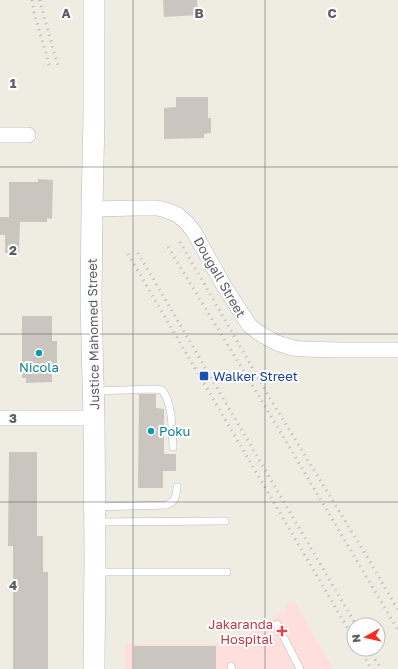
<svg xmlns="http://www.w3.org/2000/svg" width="398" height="669" viewBox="0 0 398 669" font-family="'Golos Text',sans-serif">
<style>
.medical{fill:#fedfdc}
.building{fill:#cac6bf}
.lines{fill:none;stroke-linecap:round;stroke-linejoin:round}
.lane-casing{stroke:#b7bac0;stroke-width:8}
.street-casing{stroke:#b7bac0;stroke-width:16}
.secondary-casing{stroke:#b6b9c0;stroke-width:22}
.lane{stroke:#fff;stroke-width:7}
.street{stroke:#fff;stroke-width:15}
.secondary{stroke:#fff;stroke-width:21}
.rail{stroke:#b4b5b5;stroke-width:3;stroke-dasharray:1 5;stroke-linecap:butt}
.grid{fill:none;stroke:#5a5f64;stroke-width:1;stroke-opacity:0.55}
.culture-dot{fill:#0f9aa8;stroke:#fff;stroke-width:1.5}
.transit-dot{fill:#1a4fb4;stroke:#fff;stroke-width:1.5}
.health-dot{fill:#e0444e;stroke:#fff;stroke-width:1.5}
.labels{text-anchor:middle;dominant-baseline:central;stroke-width:4;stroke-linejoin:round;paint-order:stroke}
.street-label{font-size:13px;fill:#5a5f64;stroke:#fff}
.culture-label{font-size:13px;fill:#0d838f;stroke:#fff}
.transit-label{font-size:13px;fill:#164399;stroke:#fff;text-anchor:start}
.health-label{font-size:13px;fill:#be3a42;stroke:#fff;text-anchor:end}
.grid-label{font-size:13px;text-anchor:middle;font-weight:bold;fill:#5a5f64;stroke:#fff;stroke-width:4;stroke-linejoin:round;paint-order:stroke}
</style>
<rect width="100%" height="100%" fill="#efece2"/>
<path class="medical" d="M 286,602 L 295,602 L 333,669 L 125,669 L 125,644 L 243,644 L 243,639 L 261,624 L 286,611 Z"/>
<g class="building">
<path d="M 163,0 L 197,0 L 198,15 L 164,17 Z"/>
<path d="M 176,97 L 208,97 L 208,118 L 211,118 L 211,133 L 204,134 L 204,138 L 164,139 L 164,108 L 176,107 Z"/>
<path d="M 38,179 L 53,180 L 52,219 L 47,218 L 47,222 L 20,222 L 19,253 L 5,253 L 5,235 L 0,235 L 0,217 L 9,217 L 9,182 L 38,182 Z"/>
<path d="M 22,316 L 52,316 L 52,341 L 57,341 L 57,364 L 52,364 L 52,382 L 26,383 L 26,378 L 22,378 Z"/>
<path d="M 139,394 L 156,394 L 156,408 L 164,409 L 164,454 L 176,454 L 176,471 L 163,471 L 163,488 L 138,488 Z"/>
<path d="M 9,452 L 37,452 L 37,536 L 43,536 L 43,572 L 48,572 L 48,669 L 13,669 L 13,546 L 8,546 Z"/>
<rect x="134" y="646" width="82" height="23"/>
</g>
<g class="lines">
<defs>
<g id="lane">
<path d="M 95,391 L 153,389 L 162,390 C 173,404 172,430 173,447"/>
<path d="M 97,507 L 167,505 C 176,501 176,496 177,487"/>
<path d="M 97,522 L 225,521"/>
<path d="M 97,572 L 227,572"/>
<path d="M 277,624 L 300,669"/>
<path d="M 231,666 L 232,669"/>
</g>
<g id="street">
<path d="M 0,135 L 28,135"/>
<path d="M 92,209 L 138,208 L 157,208 L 166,210 L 178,215 L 187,223 L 194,232 L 224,286 L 249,325 L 259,333 L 277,343 L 293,348 L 303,349 L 339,350 L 398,350"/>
<path d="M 0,418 L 94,418"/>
</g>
<path id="secondary" d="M 94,669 L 95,558 L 94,418 L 91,303 L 92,209 L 94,116 L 94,0"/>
</defs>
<use href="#lane" class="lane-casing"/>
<use href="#street" class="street-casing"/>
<use href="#secondary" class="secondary-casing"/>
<use href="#lane" class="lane"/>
<use href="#street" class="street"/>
<use href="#secondary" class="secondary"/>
<g class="rail">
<path d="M 32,0 L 34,12 L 50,68"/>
<path d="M 40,0 L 42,10 L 58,65"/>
<path d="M 180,242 L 271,400 L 369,560 L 398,610"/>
<path d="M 168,247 L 265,406 L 398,630"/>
<path d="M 138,253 L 356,625"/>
<path d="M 128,254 L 354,639"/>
<path d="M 360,649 L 371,669"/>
<path d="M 369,649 L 381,669"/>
</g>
</g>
<path class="grid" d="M 133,0 L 133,669M 265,0 L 265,669M 0,167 L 398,167M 0,334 L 398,334M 0,502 L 398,502"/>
<g class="culture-dot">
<circle cx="39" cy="353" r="4"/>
<circle cx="151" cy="431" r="4"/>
</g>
<rect class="transit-dot" x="199" y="371" width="10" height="10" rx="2"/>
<path class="health-dot" d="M280 625h4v4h4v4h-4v4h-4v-4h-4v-4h4z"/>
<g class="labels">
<g class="street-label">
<text transform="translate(220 277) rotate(60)">Dougall Street</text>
<text transform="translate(93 334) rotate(-91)">Justice Mahomed Street</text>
</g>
<g class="culture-label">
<text x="39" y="367">Nicola</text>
<text x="159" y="431" text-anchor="start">Poku</text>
</g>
<g class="transit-label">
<text x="213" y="376">Walker Street</text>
</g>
<g class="health-label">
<text x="273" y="624">Jakaranda<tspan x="273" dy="15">Hospital</tspan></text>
</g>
</g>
<g class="grid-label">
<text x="66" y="18">A</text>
<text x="199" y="18">B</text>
<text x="332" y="18">C</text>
<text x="13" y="88">1</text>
<text x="13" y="255">2</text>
<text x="13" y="423">3</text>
<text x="13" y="590">4</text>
</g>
<g transform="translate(366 637) rotate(262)"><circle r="19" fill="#ffffff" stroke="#bdbfc1"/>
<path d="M0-3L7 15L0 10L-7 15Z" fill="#f92e1d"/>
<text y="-6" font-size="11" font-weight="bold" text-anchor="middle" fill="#5a5f64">N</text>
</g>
</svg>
